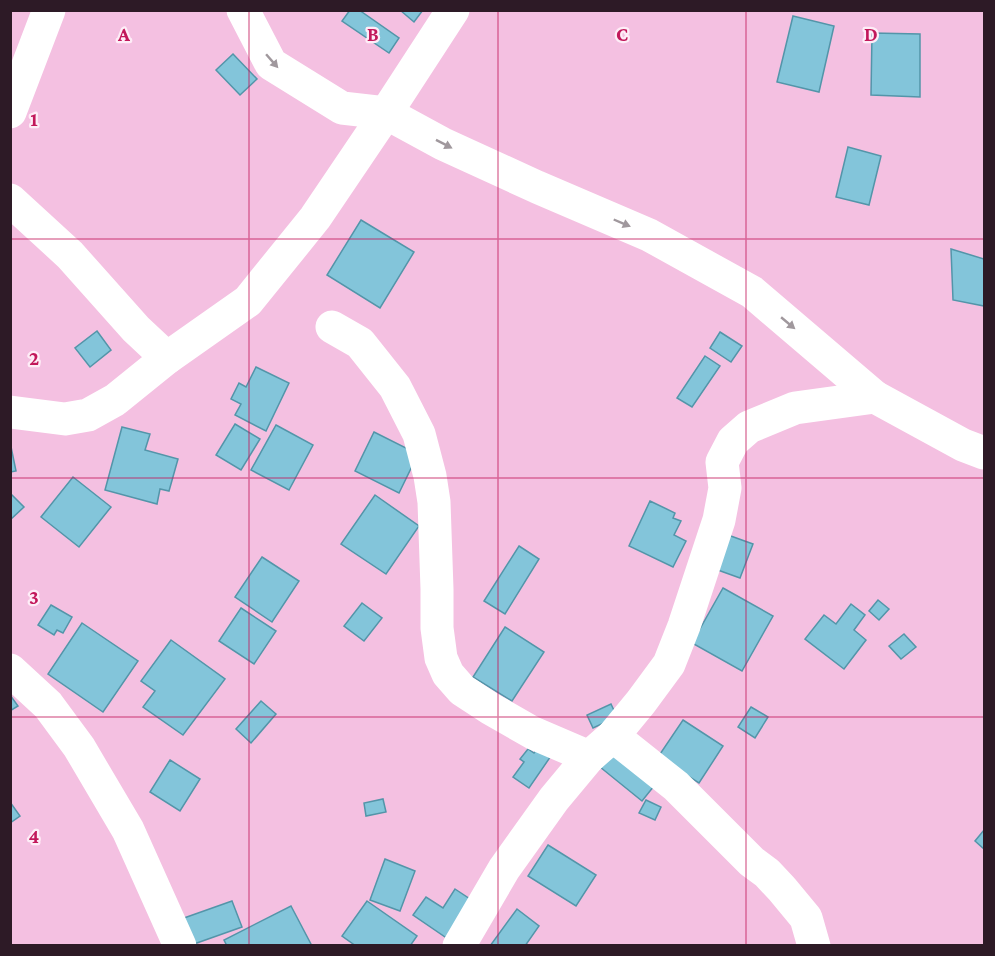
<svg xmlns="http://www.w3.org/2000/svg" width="995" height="956" viewBox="0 0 995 956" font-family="'Crimson Pro',serif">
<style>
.building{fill:#83c5da;stroke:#5395a9;stroke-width:1.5}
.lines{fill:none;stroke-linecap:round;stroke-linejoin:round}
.minor{stroke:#fff;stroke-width:33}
.oneway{fill:#a0989d}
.grid{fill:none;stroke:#c2185b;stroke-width:1.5;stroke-opacity:0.55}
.grid-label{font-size:20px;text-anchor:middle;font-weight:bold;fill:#c2185b;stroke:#feedf7;stroke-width:4.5;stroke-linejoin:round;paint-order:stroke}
</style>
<rect width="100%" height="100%" fill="#f4c0e1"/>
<g class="building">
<path d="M 350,10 L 359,10 L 399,38 L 389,53 L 342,21 Z"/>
<path d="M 400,10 L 423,10 L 414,22 Z"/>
<path d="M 793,16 L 834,26 L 819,92 L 777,82 Z"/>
<path d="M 872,33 L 920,34 L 920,97 L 871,95 Z"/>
<path d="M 233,54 L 257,79 L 240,95 L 216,70 Z"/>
<path d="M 848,147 L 881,156 L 869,205 L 836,197 Z"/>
<path d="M 361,220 L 414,252 L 380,308 L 327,275 Z"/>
<path d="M 951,249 L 984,259 L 984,306 L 953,300 Z"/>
<path d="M 97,331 L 111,350 L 90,367 L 75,348 Z"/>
<path d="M 720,332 L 742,346 L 731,362 L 710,348 Z"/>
<path d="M 705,356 L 720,366 L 692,407 L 677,398 Z"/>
<path d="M 256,367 L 289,383 L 266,431 L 235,415 L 241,404 L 231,399 L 239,383 L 246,387 Z"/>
<path d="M 235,424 L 260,439 L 241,470 L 216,455 Z"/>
<path d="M 276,425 L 313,445 L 289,490 L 251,470 Z"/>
<path d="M 122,427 L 150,434 L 145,450 L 178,459 L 169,491 L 160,489 L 157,504 L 105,490 Z"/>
<path d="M 374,432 L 418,454 L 399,493 L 355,471 Z"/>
<path d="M 10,442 L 16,471 L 10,472 Z"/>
<path d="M 73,477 L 111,507 L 79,547 L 41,517 Z"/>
<path d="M 10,493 L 24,507 L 10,520 Z"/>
<path d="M 375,495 L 419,526 L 386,574 L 341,544 Z"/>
<path d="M 650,501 L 675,513 L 673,518 L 681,521 L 674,535 L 686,541 L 673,567 L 629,546 Z"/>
<path d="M 728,535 L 753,544 L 740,578 L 715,569 Z"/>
<path d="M 519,546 L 539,559 L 505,614 L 484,601 Z"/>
<path d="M 262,557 L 299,581 L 272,622 L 235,597 Z"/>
<path d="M 723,588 L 773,616 L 742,671 L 692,643 Z"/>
<path d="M 878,600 L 889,609 L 879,620 L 869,611 Z"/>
<path d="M 362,603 L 382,618 L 364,641 L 344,626 Z"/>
<path d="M 851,604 L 865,615 L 854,630 L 866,640 L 844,669 L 805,639 L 824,615 L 836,624 Z"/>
<path d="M 51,605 L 72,617 L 63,633 L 57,630 L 54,635 L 38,625 Z"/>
<path d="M 241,608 L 276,631 L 254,664 L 219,641 Z"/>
<path d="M 82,623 L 138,661 L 103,712 L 48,674 Z"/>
<path d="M 505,627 L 544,652 L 512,701 L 473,677 Z"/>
<path d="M 904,634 L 916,647 L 901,659 L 889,646 Z"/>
<path d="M 171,640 L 225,679 L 183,735 L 143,707 L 155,691 L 141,681 Z"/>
<path d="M 10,695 L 18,706 L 10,711 Z"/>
<path d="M 261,701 L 276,714 L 251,743 L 236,729 Z"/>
<path d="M 611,704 L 617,717 L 593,728 L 587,715 Z"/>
<path d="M 751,707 L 768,717 L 755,738 L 738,727 Z"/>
<path d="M 683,720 L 723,746 L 699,783 L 658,757 Z"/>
<path d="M 540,744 L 553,753 L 529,788 L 513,777 L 524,762 L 520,759 L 528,749 L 534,753 Z"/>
<path d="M 616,748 L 658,781 L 642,801 L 600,767 Z"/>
<path d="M 170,760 L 200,779 L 180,811 L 150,792 Z"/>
<path d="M 383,799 L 386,812 L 366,816 L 364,803 Z"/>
<path d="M 646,800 L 661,807 L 655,820 L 639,813 Z"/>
<path d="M 10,802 L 20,816 L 10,823 Z"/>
<path d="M 984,830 L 984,849 L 975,841 Z"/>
<path d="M 548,845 L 596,875 L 576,906 L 528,876 Z"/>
<path d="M 385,859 L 415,871 L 400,911 L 370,900 Z"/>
<path d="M 455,889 L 473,901 L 448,939 L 413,915 L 426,897 L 443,908 Z"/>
<path d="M 232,901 L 242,927 L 194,944 L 184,918 Z"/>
<path d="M 367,901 L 417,936 L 410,946 L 356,946 L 342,936 Z"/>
<path d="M 291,906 L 312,946 L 227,946 L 224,940 Z"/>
<path d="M 517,909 L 539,926 L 525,946 L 490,946 Z"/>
</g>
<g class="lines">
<g class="minor">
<path d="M 243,10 L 271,64 L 342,108 L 386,113 L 443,144 L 537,187 L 649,235 L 752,292 L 875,397 L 963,445 L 984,453"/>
<path d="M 10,112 L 49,10"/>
<path d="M 10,200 L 70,255 L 136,329 L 167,358"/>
<path d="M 332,327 L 360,343 L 395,387 L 419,434 L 430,476 L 434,502 L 437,589 L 437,628 L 441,658 L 448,674 L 462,690 L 491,709 L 533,733 L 589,757"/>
<path d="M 10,412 L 65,419 L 88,415 L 115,400 L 167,358 L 248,301 L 315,218 L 386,113 L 453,10"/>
<path d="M 10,670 L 48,705 L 79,747 L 128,830 L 180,946"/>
<path d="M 613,736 L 676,786 L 752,862 L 767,873 L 782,889 L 806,918 L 814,946"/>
<path d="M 459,946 L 504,869 L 554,799 L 589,757 L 613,736 L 641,702 L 669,664 L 684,626 L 719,520 L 725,488 L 722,462 L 733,441 L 749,427 L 795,408 L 875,397"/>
</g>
</g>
<defs><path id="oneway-solid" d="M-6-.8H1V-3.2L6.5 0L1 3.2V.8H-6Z" transform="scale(1.5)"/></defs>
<g class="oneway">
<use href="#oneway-solid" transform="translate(272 61) rotate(49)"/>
<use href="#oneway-solid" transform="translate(444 144) rotate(27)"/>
<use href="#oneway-solid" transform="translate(622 223) rotate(23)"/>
<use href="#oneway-solid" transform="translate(788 323) rotate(40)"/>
</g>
<path class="grid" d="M 249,10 L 249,946M 498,10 L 498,946M 746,10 L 746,946M 10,239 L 984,239M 10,478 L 984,478M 10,717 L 984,717"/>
<g class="grid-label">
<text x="124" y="41">A</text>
<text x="373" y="41">B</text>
<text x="622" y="41">C</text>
<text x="871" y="41">D</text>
<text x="34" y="126">1</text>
<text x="34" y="365">2</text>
<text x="34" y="604">3</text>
<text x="34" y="843">4</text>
</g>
<rect width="995" height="956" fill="none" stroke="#2d1a26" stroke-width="24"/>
</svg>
